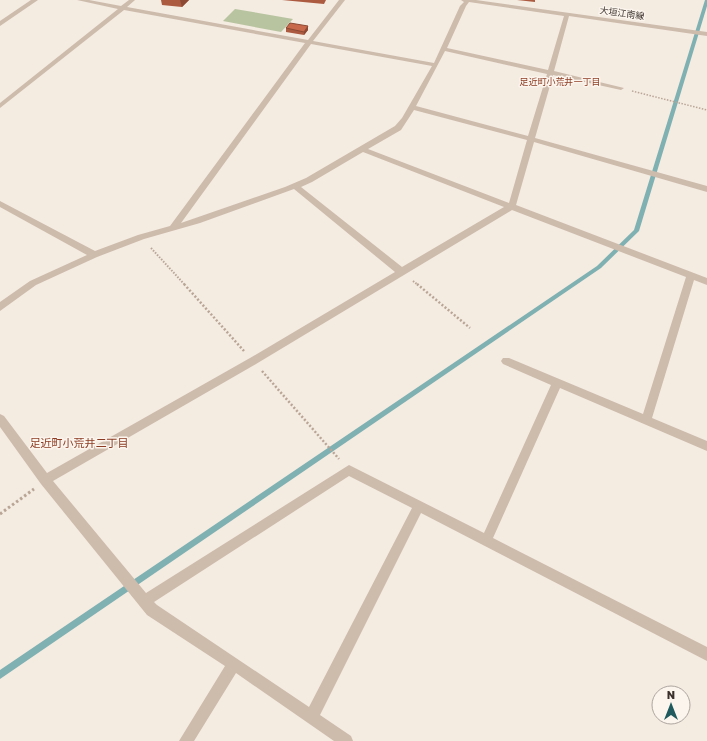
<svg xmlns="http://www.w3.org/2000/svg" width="707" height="741" viewBox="0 0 707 741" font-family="'Golos Text','Noto Sans JP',sans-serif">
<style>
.green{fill:#b8c4a0}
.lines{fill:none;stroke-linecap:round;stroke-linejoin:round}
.stream{fill:#7fb0b2;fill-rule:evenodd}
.path-far3{stroke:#b9a596;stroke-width:1.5;stroke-dasharray:1.5 1.5;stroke-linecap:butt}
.path-far2{stroke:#b9a596;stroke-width:2;stroke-dasharray:1.5 1.5;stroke-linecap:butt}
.path-far1{stroke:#b9a596;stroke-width:2.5;stroke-dasharray:2 2;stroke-linecap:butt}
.path{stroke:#b9a596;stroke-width:3;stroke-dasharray:2.5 2.5;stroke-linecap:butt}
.minor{fill:#cdbbac;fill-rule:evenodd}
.wall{fill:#ac5a40}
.shaded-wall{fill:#8c4a34}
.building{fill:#c8694b;stroke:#8c4a34}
.labels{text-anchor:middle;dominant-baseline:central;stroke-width:3;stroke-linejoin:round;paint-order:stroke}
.far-street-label{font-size:9px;fill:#3b302b;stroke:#fbf5ee}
.far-neighbourhood-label{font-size:9px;fill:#8c3b22;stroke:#fbf5ee}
.neighbourhood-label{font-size:11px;fill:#8c3b22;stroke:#fbf5ee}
</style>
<rect width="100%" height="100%" fill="#f4ebe1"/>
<path class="green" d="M 235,9 L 293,19 L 281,32 L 223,21 Z"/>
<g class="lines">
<path class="stream" d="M 705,0 L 707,0 L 707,6 L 639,231 L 601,268 L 0,679 L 0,670 L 597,266 L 634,230 Z"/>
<path class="path-far3" d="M 632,91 L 707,110"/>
<g class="path-far2">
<path d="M 151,248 L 185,285"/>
<path d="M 413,281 L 418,285"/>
</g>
<g class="path-far1">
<path d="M 184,284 L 244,351"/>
<path d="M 417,284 L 470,328"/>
<path d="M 262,371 L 339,459"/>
</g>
<path class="path" d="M 0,514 L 34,489"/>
<g class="minor">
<path d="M 31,0 L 38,0 L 0,26 L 0,21 Z"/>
<path d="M 77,0 L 89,0 L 121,6 L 129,0 L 135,0 L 127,7 L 308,40 L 339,0 L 345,0 L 313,41 L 434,63 L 460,6 L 464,2 L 461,0 L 476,0 L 707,32 L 707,36 L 569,16 L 554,71 L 624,88 L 621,90 L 553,75 L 535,138 L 707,186 L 707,192 L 534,142 L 516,205 L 707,278 L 707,285 L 694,280 L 652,418 L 707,441 L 707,451 L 560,388 L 493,538 L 707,647 L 707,661 L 421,513 L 320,715 L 351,736 L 353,741 L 334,741 L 236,673 L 194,741 L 179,741 L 225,666 L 147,615 L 41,484 L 0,427 L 0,414 L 4,416 L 47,473 L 250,358 L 395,272 L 294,189 L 200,223 L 144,239 L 97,257 L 36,285 L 0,311 L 0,302 L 30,281 L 87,255 L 0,207 L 0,201 L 95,251 L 138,235 L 170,226 L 305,43 L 124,10 L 0,108 L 0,103 L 118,9 ZM 469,2 L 564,16 L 548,70 L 447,48 L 466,6 ZM 311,44 L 432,66 L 402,118 L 395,126 L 306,178 L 285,187 L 181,223 ZM 445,51 L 547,74 L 528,136 L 416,106 ZM 414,110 L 527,140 L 509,203 L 368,149 L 401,130 ZM 363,152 L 504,207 L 402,267 L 301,187 L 312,182 ZM 512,210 L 686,277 L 643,414 L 509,358 L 503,358 L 501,361 L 503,364 L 551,385 L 484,533 L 349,465 L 146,593 L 53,481 L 256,364 ZM 349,476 L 412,508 L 309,707 L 157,605 L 154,602 Z"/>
</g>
</g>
<g class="wall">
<path d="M 161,0 L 189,0 L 182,7 L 162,5 Z"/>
<path d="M 282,0 L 326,0 L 324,4 Z"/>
<path d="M 517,0 L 535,0 L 535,2 Z"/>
<path d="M 308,26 L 308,30 L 304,35 L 286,32 L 286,28 Z"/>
</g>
<g class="shaded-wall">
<path d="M 180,0 L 189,0 L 182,7 Z"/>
<path d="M 308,26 L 308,30 L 304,35 L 304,32 Z"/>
</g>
<path class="building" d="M 290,23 L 308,26 L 304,32 L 286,28 Z"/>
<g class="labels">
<g class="far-street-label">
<text transform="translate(622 13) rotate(8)">大垣江南線</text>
</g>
<g class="far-neighbourhood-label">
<text x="560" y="81">足近町小荒井一丁目</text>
</g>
<g class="neighbourhood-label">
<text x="79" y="442">足近町小荒井二丁目</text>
</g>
</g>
<g transform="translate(671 705)"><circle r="19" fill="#fbf5ee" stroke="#aea6a0"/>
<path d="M0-3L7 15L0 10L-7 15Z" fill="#1f5a5e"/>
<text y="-6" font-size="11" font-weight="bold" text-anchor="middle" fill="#3b302b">N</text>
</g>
</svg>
